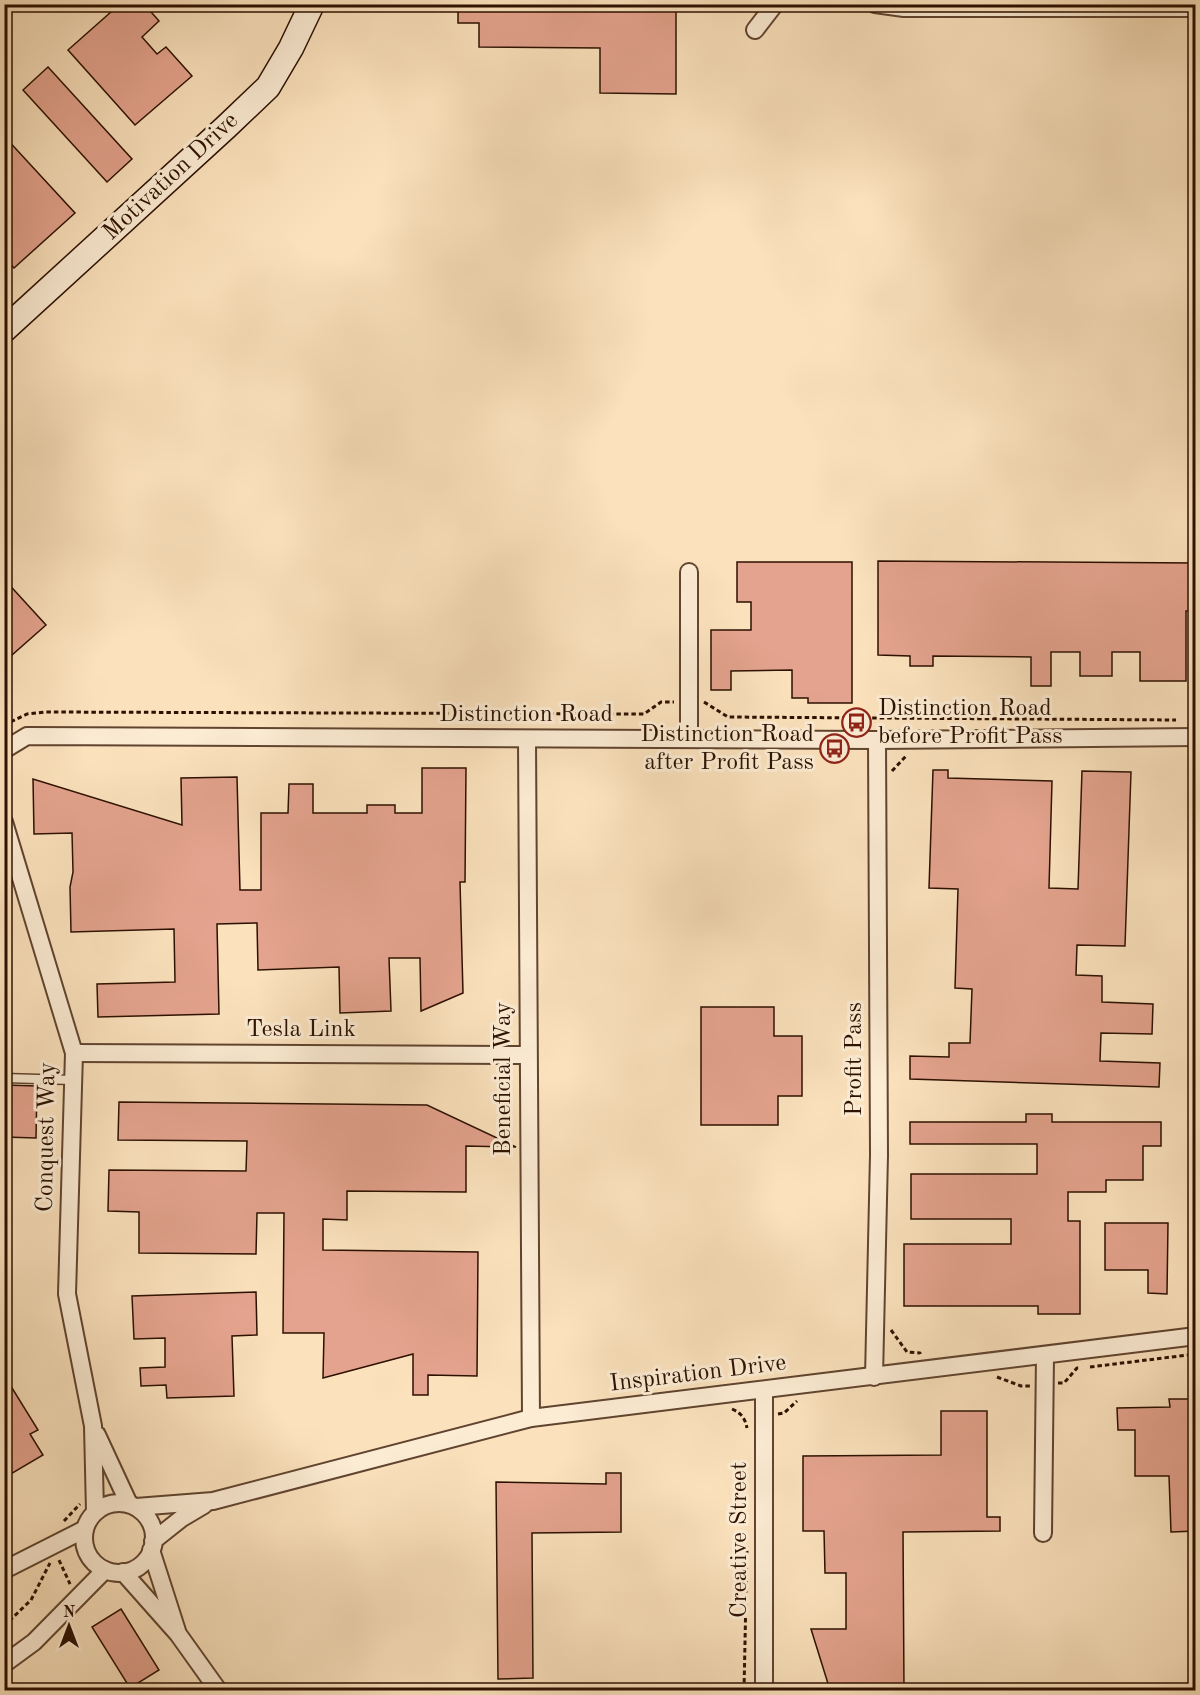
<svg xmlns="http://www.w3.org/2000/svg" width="1200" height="1695" viewBox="0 0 1200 1695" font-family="'Old Standard TT',serif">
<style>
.building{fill:#e4a38e;stroke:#2c1000;stroke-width:1.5}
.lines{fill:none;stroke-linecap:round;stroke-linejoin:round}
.lane-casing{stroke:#60442f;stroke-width:11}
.street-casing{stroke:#60442f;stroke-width:20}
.secondary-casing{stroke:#2c1000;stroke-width:27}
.path{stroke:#2c1000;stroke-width:3;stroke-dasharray:4.5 3;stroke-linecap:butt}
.lane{stroke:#fcecd4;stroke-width:8}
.street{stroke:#fcecd4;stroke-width:16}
.secondary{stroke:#fcecd4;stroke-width:24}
.labels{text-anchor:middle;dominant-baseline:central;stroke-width:6;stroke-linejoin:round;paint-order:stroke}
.street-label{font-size:24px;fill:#2c1000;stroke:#fcecd4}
.poi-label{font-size:24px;fill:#2c1000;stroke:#fcecd4;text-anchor:start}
</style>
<rect width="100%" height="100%" fill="#fbe2bd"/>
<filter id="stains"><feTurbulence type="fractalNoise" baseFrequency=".00333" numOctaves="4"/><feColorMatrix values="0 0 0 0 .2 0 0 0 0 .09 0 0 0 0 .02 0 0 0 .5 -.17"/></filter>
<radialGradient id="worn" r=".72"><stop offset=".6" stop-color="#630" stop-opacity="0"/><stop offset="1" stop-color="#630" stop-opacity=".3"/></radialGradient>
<g class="building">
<path d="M 120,4 L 144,4 L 159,21 L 142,37 L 157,54 L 166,47 L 192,76 L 135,125 L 68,50 Z"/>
<path d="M 458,4 L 676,4 L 676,94 L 600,93 L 600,48 L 479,47 L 479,23 L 458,23 Z"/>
<path d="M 48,67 L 132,159 L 107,182 L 23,90 Z"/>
<path d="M 4,136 L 75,213 L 14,268 L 4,257 Z"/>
<path d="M 878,561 L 1196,563 L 1196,611 L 1186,611 L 1186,681 L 1140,681 L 1140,652 L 1112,652 L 1112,676 L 1080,676 L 1080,652 L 1051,652 L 1051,686 L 1031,686 L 1031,657 L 933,656 L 933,666 L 910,666 L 910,656 L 878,655 Z"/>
<path d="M 737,562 L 852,562 L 852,703 L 808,703 L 808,698 L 792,698 L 792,670 L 731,671 L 731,690 L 711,690 L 711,630 L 751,630 L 751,602 L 737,602 Z"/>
<path d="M 4,579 L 46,625 L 4,662 Z"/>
<path d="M 422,768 L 466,768 L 465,882 L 460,882 L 463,993 L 421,1011 L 420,958 L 389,958 L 391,1011 L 340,1013 L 339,967 L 258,970 L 257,923 L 217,924 L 219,1014 L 98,1017 L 97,984 L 175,982 L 174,929 L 71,932 L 70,887 L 73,872 L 72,833 L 34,834 L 33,779 L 182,825 L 181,778 L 237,777 L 240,890 L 261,890 L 261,813 L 288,813 L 289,784 L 313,784 L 313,813 L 367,813 L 367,805 L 395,805 L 395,813 L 422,813 Z"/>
<path d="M 933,770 L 948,770 L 948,778 L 1052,781 L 1049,888 L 1078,889 L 1082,771 L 1131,772 L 1125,946 L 1077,945 L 1076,975 L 1102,976 L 1102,1002 L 1153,1004 L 1152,1034 L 1101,1033 L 1100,1061 L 1160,1063 L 1159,1087 L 910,1079 L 910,1056 L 949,1057 L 949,1043 L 970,1043 L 972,989 L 955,988 L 958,889 L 929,888 Z"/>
<path d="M 701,1007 L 774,1007 L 774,1036 L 802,1036 L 802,1096 L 778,1096 L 778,1125 L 701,1125 Z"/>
<path d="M 4,1085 L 37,1086 L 36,1138 L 4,1137 Z"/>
<path d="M 119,1102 L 427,1105 L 516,1147 L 466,1146 L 466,1192 L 347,1191 L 347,1220 L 323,1219 L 323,1250 L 478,1252 L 477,1376 L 428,1375 L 428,1395 L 413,1395 L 413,1354 L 323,1378 L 324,1333 L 283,1333 L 284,1213 L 257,1213 L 256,1254 L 139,1253 L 139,1212 L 108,1211 L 109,1170 L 246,1171 L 247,1141 L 118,1140 Z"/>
<path d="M 1026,1114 L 1052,1114 L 1052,1122 L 1161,1122 L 1161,1146 L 1143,1146 L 1143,1180 L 1106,1180 L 1106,1192 L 1068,1192 L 1068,1221 L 1080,1221 L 1080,1314 L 1038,1314 L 1038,1306 L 904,1306 L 904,1244 L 1011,1244 L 1011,1219 L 911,1219 L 911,1174 L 1037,1174 L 1037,1144 L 910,1144 L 910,1122 L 1026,1122 Z"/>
<path d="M 1105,1223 L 1168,1223 L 1167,1294 L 1148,1293 L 1148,1270 L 1105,1270 Z"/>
<path d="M 256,1292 L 257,1335 L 232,1336 L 234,1396 L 167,1398 L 166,1385 L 141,1386 L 140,1368 L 165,1367 L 165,1338 L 134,1339 L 132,1296 Z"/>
<path d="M 4,1375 L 38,1430 L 30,1434 L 43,1455 L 4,1478 Z"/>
<path d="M 1169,1399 L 1196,1399 L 1196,1531 L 1171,1532 L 1169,1476 L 1135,1476 L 1135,1430 L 1118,1430 L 1117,1408 L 1170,1407 Z"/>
<path d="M 941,1411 L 987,1411 L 987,1517 L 1000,1517 L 1000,1531 L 903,1532 L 904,1690 L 830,1690 L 811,1629 L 846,1629 L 846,1573 L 825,1573 L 824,1531 L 803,1531 L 803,1456 L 941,1455 Z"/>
<path d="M 606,1473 L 621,1473 L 621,1532 L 532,1533 L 533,1678 L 498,1679 L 496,1482 L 606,1484 Z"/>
<path d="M 121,1609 L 159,1670 L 130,1688 L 92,1627 Z"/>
</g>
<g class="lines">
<defs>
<path id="lane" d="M 4,1078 L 73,1080"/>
<g id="street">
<path d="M 875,4 L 904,8 L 1196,8"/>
<path d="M 755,30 L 775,4"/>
<path d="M 689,572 L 689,739"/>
<path d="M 527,739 L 531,1418"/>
<path d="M 4,750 L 27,736 L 877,740 L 1196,737"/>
<path d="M 4,822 L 74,1053 L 67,1294 L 93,1426 L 95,1512"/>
<path d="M 74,1053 L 528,1055"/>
<path d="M 874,1377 L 879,1155 L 877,740"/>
<path d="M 97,1435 L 129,1504"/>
<circle cx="119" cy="1538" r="35"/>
<path d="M 136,1507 L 213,1501 L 531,1418 L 1196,1336"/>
<path d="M 1043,1533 L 1045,1355"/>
<path d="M 153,1541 L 182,1518 L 204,1505"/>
<path d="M 151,1550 L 177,1631"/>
<path d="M 4,1570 L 85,1529"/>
<path d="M 123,1572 L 178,1634 L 218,1690"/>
<path d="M 4,1664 L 34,1642 L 105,1570"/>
<path d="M 764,1690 L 764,1391"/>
</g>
<path id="secondary" d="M 4,330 L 226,127 L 268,87 L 291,48 L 312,4"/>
</defs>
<use href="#lane" class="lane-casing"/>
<use href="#street" class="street-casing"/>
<use href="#secondary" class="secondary-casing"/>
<g class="path">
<path d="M 704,702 L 728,717 L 1176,720"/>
<path d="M 4,725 L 27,714 L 45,712 L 644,714 L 661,702 L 674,702"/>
<path d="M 892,771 L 906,756"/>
<path d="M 891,1330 L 907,1352 L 920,1353 L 920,1354"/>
<path d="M 1090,1367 L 1196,1354"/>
<path d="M 997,1377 L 1021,1386 L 1030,1386"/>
<path d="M 1058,1383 L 1064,1383 L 1077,1368 L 1080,1368"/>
<path d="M 732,1409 C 741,1413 745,1418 747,1428"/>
<path d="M 778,1414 L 784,1413 L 797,1401"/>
<path d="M 64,1521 L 80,1504"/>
<path d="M 59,1560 L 70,1584"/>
<path d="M 4,1626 L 31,1600 L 50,1563"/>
<path d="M 744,1690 L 747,1546"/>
</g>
<use href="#lane" class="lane"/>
<use href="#street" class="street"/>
<use href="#secondary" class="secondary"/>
</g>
<defs>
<symbol id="bus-ring" viewBox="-11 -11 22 22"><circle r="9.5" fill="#fcecd4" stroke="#8f2418" stroke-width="1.5"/><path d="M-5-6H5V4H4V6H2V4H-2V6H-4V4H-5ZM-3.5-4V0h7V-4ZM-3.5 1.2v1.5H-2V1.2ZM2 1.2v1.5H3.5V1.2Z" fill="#8f2418"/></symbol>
</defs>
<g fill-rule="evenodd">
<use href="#bus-ring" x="840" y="706" width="33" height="33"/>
<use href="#bus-ring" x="818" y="732" width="33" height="33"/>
</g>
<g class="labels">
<g class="street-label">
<text transform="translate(171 177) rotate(-43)">Motivation Drive</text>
<text x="526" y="715">Distinction Road</text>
<text x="301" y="1030">Tesla Link</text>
<text transform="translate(855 1059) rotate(-90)">Profit Pass</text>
<text transform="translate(504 1079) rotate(-90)">Beneficial Way</text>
<text transform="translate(47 1137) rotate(-89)">Conquest Way</text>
<text transform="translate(698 1374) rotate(-7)">Inspiration Drive</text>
<text transform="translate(740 1540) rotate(-90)">Creative Street</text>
</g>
<g class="poi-label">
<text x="878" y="709">Distinction Road<tspan x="878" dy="28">before Profit Pass</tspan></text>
<text x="814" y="735" text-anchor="end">Distinction Road<tspan x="814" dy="28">after Profit Pass</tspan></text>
</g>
</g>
<rect width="1200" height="1695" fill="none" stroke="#fbe2bd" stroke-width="24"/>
<rect x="6" y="6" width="1188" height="1683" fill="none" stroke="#2c1000" stroke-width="3"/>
<rect x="12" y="12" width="1176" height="1671" fill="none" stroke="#2c1000" stroke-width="1.5"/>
<g transform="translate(69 1626)" stroke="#fcecd4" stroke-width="4.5" paint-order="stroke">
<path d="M0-4.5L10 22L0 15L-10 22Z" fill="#2c1000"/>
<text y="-9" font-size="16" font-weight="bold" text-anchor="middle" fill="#2c1000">N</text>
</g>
<rect width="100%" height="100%" filter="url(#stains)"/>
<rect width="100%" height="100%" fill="url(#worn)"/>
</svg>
